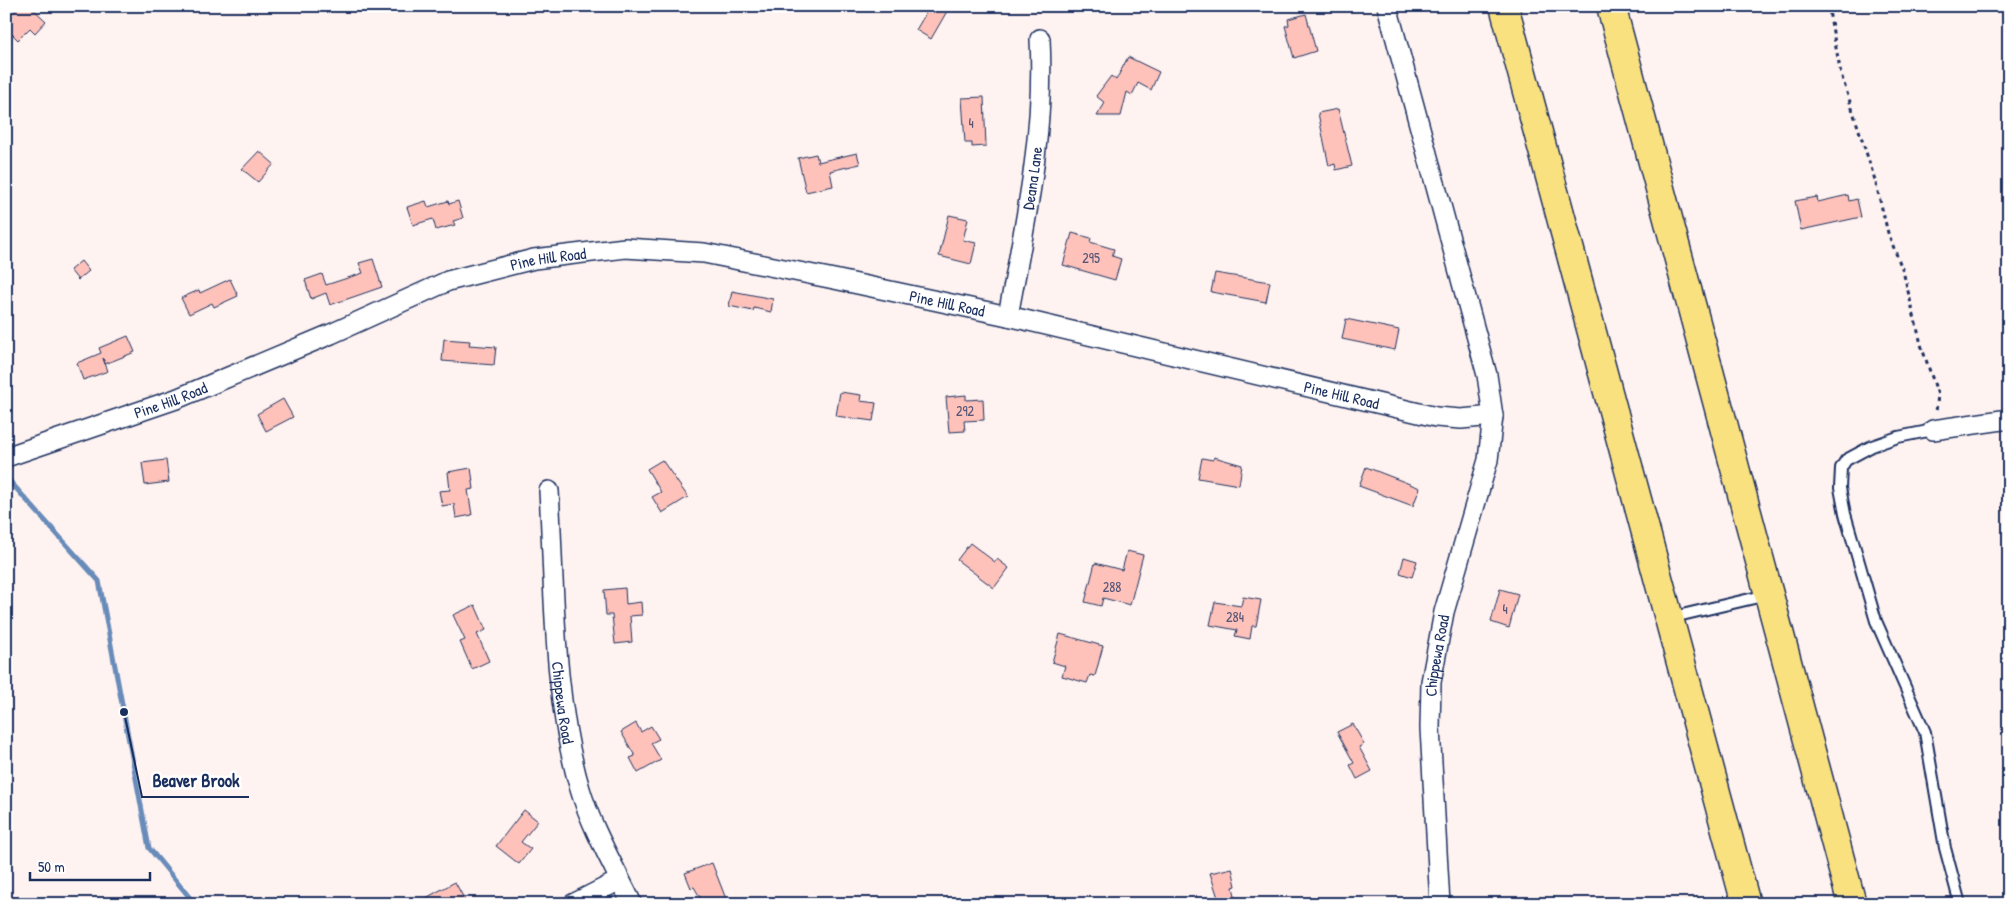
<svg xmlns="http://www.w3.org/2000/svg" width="2015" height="910" viewBox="0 0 2015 910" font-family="'Patrick Hand',sans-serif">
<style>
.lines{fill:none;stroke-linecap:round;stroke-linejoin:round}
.stream{stroke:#688bb9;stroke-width:5}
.building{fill:#fec2ba;stroke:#1b2f5e}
.service-casing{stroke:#1b2f5e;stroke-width:14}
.minor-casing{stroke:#1b2f5e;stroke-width:22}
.motorway-casing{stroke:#1b2f5e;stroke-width:31}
.path{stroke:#1b2f5e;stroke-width:3;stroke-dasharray:4 4;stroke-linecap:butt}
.service{stroke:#fff;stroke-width:10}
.minor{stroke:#fff;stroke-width:19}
.motorway{stroke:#fae180;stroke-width:28}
.labels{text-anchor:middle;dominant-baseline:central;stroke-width:5;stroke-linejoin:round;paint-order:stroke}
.number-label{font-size:14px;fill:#545475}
.street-label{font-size:16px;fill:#1b2f5e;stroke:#fff}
.leader{fill:none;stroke:#1b2f5e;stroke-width:2}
.callout-dot{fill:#1b2f5e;stroke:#fff;stroke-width:2}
.callout-label{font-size:18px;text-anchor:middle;font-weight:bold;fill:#1b2f5e;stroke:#fff;stroke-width:5;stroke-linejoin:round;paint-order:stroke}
</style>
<rect width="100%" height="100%" fill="#fff3f1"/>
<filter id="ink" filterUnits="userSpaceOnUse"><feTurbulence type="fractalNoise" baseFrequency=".02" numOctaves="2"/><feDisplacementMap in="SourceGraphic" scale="10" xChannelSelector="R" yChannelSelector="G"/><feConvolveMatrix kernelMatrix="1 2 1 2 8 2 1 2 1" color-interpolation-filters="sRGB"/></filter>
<g filter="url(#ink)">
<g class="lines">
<path class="stream" d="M 6,477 L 99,581 L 149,848 L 195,904"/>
</g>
<g class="building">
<path d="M 20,6 L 30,6 L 46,21 L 35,33 L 30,28 L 18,40 L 6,28 L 6,20 Z"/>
<path d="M 930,6 L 950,6 L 931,39 L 916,30 Z"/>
<path d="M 1306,14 L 1316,51 L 1294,58 L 1285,26 L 1289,25 L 1288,19 Z"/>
<path d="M 1128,57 L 1159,72 L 1151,90 L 1138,83 L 1132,95 L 1127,92 L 1121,116 L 1097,116 L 1105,103 L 1096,96 L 1111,76 L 1116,80 Z"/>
<path d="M 984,97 L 986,146 L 972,147 L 972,143 L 965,143 L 962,98 Z"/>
<path d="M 1338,109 L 1352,166 L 1336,170 L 1335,164 L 1329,166 L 1318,113 Z"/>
<path d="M 259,151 L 274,164 L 258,182 L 242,169 Z"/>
<path d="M 857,153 L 860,164 L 830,171 L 833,186 L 806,192 L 798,158 L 816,154 L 818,162 Z"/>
<path d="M 1848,195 L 1849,201 L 1857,199 L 1861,217 L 1801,230 L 1795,201 L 1817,197 L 1818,202 Z"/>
<path d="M 426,201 L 428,207 L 448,201 L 449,204 L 458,201 L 463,218 L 453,221 L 455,225 L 436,230 L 433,219 L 413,225 L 407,207 Z"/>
<path d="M 949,215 L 968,219 L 963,240 L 976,243 L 971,264 L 939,256 Z"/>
<path d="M 1072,233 L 1091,238 L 1090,242 L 1114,249 L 1112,256 L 1121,259 L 1115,280 L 1063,265 Z"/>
<path d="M 373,259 L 382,287 L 330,305 L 326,293 L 311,299 L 305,280 L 322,274 L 326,285 L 363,273 L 359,263 Z"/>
<path d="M 81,261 L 89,271 L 78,280 L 70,270 Z"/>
<path d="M 1215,273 L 1270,282 L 1266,302 L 1211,292 Z"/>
<path d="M 230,279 L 238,296 L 214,307 L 212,303 L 189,314 L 181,298 L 199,290 L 200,293 Z"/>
<path d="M 732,291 L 773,299 L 771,312 L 754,308 L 753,311 L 729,306 Z"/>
<path d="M 1346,319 L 1399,330 L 1395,350 L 1342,339 Z"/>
<path d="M 128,336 L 135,352 L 105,364 L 103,358 L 108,371 L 83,380 L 77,363 L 101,353 L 99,348 Z"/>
<path d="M 444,339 L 470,341 L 469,345 L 496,347 L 494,365 L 442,361 Z"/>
<path d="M 840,392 L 861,395 L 860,401 L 876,403 L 873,421 L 836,416 Z"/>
<path d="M 966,395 L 966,400 L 983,399 L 984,420 L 964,421 L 965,431 L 949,432 L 946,397 Z"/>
<path d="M 283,399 L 293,417 L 266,431 L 257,414 Z"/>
<path d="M 1214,457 L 1242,465 L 1239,485 L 1198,478 L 1202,458 L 1213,460 Z"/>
<path d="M 166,460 L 169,482 L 145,485 L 142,463 Z"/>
<path d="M 662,460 L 688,497 L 662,513 L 652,497 L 661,492 L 647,469 Z"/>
<path d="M 1366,467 L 1420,488 L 1413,506 L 1359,486 Z"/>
<path d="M 471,468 L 474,489 L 468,490 L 472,515 L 456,518 L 454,504 L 442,506 L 439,491 L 450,490 L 448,472 Z"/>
<path d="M 970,543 L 995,562 L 997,559 L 1009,568 L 994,588 L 957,560 Z"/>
<path d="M 1127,551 L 1143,555 L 1130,605 L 1103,598 L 1101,606 L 1085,602 L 1095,563 L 1122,570 Z"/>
<path d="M 1404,557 L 1417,561 L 1412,577 L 1400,573 Z"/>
<path d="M 625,588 L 626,604 L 641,602 L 642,615 L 630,616 L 632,642 L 615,644 L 612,615 L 606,615 L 604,590 Z"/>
<path d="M 1500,589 L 1518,594 L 1509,628 L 1491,622 Z"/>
<path d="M 1243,597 L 1261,600 L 1256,626 L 1252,626 L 1250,639 L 1235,636 L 1237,630 L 1210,625 L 1215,602 L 1241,606 Z"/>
<path d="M 475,605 L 486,630 L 477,634 L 489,661 L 472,669 L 460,642 L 465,640 L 453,615 Z"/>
<path d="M 1060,634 L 1103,646 L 1095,676 L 1090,675 L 1087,683 L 1062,676 L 1065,666 L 1052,662 Z"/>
<path d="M 636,723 L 641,732 L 651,726 L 659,739 L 651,743 L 661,760 L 638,773 L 630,758 L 635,756 L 621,732 Z"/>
<path d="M 1353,724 L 1364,744 L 1359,747 L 1372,771 L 1357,779 L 1350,765 L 1354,763 L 1337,732 Z"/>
<path d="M 524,810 L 538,821 L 521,842 L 531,849 L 519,864 L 496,846 Z"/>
<path d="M 712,863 L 728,904 L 704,904 L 694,887 L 691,888 L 685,873 Z"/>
<path d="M 1232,868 L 1236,886 L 1233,887 L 1237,904 L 1220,904 L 1210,873 Z"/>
<path d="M 455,882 L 467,904 L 415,904 Z"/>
</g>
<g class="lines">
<defs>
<g id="service">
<path d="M 1933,430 L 1898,437 L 1872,446 L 1846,460 L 1841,468 L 1840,488 L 1845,514 L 1876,621 L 1925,732 L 1945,848 L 1960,904"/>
<path d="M 1669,618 L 1767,595"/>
</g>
<g id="minor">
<path id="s1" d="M 1008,316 C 1025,224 1045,134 1040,39"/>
<path d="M 1933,430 L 2009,419"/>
<path id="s2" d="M 6,457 L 176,399 L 331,334 L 448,281 L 534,259 L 625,248 L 704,253 L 834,279 L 1008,316 L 1436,417 L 1461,419 L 1493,416 L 1487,375 L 1387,6"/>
<path id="s3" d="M 549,491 C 555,589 552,694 580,789 C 592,829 614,866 632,904"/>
<path d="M 573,904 L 620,880"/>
<path id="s4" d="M 1440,904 L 1430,728 L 1431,682 L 1444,612 L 1488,460 L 1493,416"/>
</g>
<g id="motorway">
<path d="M 1504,6 L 1746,904"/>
<path d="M 1611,6 L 1852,904"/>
</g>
</defs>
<use href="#service" class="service-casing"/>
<use href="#minor" class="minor-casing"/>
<use href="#motorway" class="motorway-casing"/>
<path class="path" d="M 1828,6 L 1841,74 L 1875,180 L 1888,233 L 1903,271 L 1922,348 L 1938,395 L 1936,412"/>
<use href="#service" class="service"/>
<use href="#minor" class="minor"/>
<use href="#motorway" class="motorway"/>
</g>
</g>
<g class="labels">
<g class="number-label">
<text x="971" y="122">4</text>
<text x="1091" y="257">295</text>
<text x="965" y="410">292</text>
<text x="1112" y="586">288</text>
<text x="1505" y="608">4</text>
<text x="1235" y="616">284</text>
</g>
<g class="street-label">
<text stroke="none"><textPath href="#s1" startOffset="140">Deana Lane</textPath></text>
<text stroke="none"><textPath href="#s2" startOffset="579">Pine Hill Road</textPath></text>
<text stroke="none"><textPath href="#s2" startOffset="984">Pine Hill Road</textPath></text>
<text stroke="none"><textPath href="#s2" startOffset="1389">Pine Hill Road</textPath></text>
<text stroke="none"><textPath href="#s2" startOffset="174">Pine Hill Road</textPath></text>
<text stroke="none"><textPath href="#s4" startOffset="249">Chippewa Road</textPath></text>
<text stroke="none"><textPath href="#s3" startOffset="212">Chippewa Road</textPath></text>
</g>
</g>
<path class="leader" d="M124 712L142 797H249"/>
<circle class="callout-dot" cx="124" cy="712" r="5"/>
<g class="callout-label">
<text x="196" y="787">Beaver Brook</text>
</g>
<rect width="2015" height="910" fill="none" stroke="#fff" stroke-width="25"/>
<rect x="12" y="12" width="1990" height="885" fill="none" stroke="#1b2f5e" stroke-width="2" filter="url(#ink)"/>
<path d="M30 872v8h120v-8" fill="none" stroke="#1b2f5e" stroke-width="2.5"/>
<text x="38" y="872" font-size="15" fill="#1b2f5e" stroke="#ffffff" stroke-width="4" paint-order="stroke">50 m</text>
</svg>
